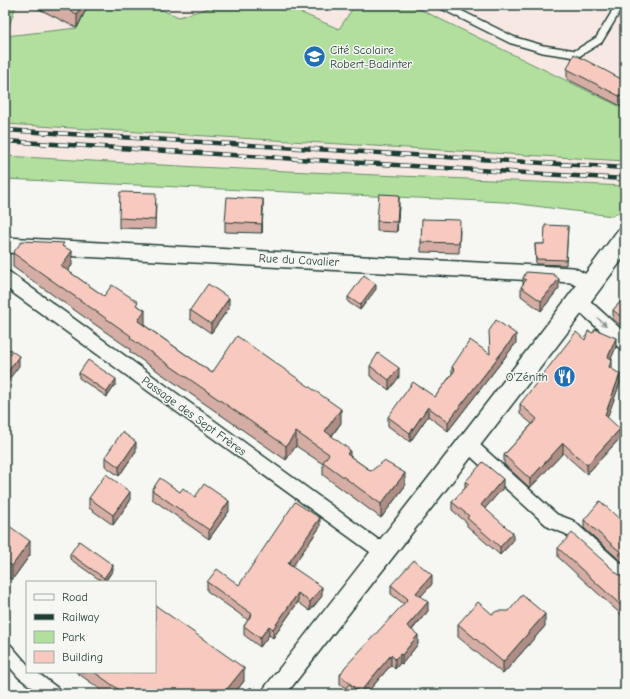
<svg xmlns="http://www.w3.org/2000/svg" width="630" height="699" viewBox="0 0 630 699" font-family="'Comic Neue',sans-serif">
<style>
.built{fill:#f7e8e3}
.green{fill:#b2df9e;stroke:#688e69}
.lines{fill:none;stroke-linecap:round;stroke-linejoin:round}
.service-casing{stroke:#1f3d34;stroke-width:10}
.minor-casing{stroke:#1f3d34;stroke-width:18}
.secondary-casing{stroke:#1f3d34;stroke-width:24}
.path{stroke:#1f3d34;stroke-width:2.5;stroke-dasharray:4 3;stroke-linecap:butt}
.service{stroke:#f6f6f2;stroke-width:7}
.minor{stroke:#f6f6f2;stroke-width:15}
.secondary{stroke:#f6f6f2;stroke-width:21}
.rail-casing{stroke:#1f3d34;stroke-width:4.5}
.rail{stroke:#f6f6f2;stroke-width:3;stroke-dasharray:9;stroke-linecap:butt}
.wall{fill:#d5ada4;stroke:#1f3d34}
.shaded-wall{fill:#ae8d86;stroke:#1f3d34}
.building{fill:#f8c9bf;stroke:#1f3d34}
.oneway{fill:#8a9a93}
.labels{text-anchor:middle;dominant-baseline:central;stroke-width:3;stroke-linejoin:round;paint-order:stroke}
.poi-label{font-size:12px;fill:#1f3d34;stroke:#f6f6f2;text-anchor:start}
.street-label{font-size:12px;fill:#1f3d34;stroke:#f6f6f2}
</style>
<rect width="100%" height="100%" fill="#f6f6f2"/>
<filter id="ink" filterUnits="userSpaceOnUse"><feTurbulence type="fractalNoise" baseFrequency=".025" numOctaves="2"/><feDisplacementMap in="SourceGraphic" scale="8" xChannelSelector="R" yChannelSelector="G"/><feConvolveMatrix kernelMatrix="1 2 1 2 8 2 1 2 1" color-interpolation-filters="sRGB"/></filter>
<g filter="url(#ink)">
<path class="built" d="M 16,5 L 625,5 L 625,209 L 612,216 L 504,202 L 5,179 L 5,37 Z"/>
<g class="green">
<path d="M 5,5 L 16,5 L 6,36 L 77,28 L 88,5 L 149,5 L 179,17 L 219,5 L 283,5 L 339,29 L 355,5 L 411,5 L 625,109 L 625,161 L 5,124 Z"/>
<path d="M 5,156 L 197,167 L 625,186 L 625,209 L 612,216 L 504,202 L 5,179 Z"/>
</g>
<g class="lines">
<defs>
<path id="service" d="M 442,5 L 512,40 L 543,49 L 576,54 L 599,40 L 614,15 L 617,5"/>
<g id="minor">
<path d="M 5,245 L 572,275 L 590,285"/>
<path d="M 5,278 L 384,553"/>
<path d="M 579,301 L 625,343"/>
<path d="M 468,444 L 553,521 L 569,527 L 625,577"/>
<path d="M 5,650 L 24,672 L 53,694"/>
</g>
<path id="secondary" d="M 273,694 C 390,542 511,393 625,238"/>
</defs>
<use href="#service" class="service-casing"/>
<use href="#minor" class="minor-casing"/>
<use href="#secondary" class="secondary-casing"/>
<path class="path" d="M 243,694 L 247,690 L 255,687"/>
<use href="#service" class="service"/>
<use href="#minor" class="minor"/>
<use href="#secondary" class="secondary"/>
<defs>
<g id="rail">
<path d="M 5,130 L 625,168"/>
<path d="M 5,141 L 625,179"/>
</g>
</defs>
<use href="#rail" class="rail-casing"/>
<use href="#rail" class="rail"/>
</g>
<g class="wall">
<path d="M 35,5 L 88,5 L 77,28 L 35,7 Z"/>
<path d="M 567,69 L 625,81 L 625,108 L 567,79 Z"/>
<path d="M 156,203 L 155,229 L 119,228 L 119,218 Z"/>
<path d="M 399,205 L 397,232 L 377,231 L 377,221 Z"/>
<path d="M 263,208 L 262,233 L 225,232 L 225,222 Z"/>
<path d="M 568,226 L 566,265 L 536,264 L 535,244 L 544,244 Z"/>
<path d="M 460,230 L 459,253 L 421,252 L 421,242 Z"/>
<path d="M 64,247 L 72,265 L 68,271 L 104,296 L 138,306 L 145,324 L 144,325 L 212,373 L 341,423 L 332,436 L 350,456 L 371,471 L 405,486 L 381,518 L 323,475 L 323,464 L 296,446 L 286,460 L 130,352 L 130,349 L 13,267 L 13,253 Z"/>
<path d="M 523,278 L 559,288 L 541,311 L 521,296 L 521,287 L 523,285 Z"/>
<path d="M 376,289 L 360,310 L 348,302 L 348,297 Z"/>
<path d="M 625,297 L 625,329 L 613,319 L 613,310 Z"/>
<path d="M 229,308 L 211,333 L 190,319 L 190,310 Z"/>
<path d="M 585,340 L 616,347 L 611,358 L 612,369 L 620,383 L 607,417 L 620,438 L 587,474 L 563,453 L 530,488 L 504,464 L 504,455 L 532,424 L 520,414 L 520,404 Z"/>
<path d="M 516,343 L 448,431 L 428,416 L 410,442 L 388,426 L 388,417 L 435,397 L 452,374 L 452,367 L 490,354 Z"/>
<path d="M 370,366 L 399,377 L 389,390 L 370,376 Z"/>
<path d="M 79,373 L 116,384 L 107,397 L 79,378 Z"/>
<path d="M 136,451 L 119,476 L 105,466 L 105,457 Z"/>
<path d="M 465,482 L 503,488 L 485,508 L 513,541 L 500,555 L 467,526 L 467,523 L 452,510 L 452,502 L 465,488 Z"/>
<path d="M 152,490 L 180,492 L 195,497 L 229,511 L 209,539 L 152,499 Z"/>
<path d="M 89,498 L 130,501 L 113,525 L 89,508 Z"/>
<path d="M 584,520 L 625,524 L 625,565 L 584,528 Z"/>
<path d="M 5,523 L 30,555 L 12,580 L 5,575 Z"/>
<path d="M 320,527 L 292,567 L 322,596 L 310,611 L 298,602 L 273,638 L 269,635 L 260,647 L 244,635 L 244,626 L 248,620 L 207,591 L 207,582 L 239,585 Z"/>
<path d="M 558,548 L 624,577 L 625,577 L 625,618 L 558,557 Z"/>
<path d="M 70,554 L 113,570 L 105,582 L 103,582 L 70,559 Z"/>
<path d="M 432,584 L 421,596 L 428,611 L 412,630 L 418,644 L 402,664 L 400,663 L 395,669 L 391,665 L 366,694 L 341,694 L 346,688 L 340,684 L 340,675 L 404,604 L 391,594 L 391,585 Z"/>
<path d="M 492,614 L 545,626 L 503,674 L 458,637 L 458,624 Z"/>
<path d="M 76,672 L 155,672 L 244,681 L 234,694 L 107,694 Z"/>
</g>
<g class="shaded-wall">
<path d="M 81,5 L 88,5 L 77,28 L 77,14 Z"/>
<path d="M 399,195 L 399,205 L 397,232 L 397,222 Z"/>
<path d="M 263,199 L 263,208 L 262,233 L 262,224 Z"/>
<path d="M 72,251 L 72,265 L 61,280 L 61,266 Z"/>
<path d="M 559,279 L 559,288 L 541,311 L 541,301 Z"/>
<path d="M 376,284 L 376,289 L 360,310 L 360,305 Z"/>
<path d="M 229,298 L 229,308 L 211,333 L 211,324 Z"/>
<path d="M 145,310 L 145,324 L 138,334 L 138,321 Z"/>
<path d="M 516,334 L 516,343 L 448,431 L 448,422 Z"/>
<path d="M 616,338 L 616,347 L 608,366 L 608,357 Z"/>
<path d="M 19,356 L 19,366 L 5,385 L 5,376 Z"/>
<path d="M 612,359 L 612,368 L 609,376 L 609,367 Z"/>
<path d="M 399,368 L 399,377 L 389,390 L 389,380 Z"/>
<path d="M 620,374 L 620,383 L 605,424 L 605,415 Z"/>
<path d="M 116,379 L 116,384 L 107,397 L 107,392 Z"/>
<path d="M 428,407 L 428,416 L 410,442 L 410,433 Z"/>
<path d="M 341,409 L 341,423 L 325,444 L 325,431 Z"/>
<path d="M 620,429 L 620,438 L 587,474 L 587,465 Z"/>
<path d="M 296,432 L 296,446 L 286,460 L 286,446 Z"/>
<path d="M 136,442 L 136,451 L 119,476 L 119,467 Z"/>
<path d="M 563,443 L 563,453 L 530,488 L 530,479 Z"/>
<path d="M 350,450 L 350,464 L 347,454 Z"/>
<path d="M 405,473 L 405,486 L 381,518 L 381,504 Z"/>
<path d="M 503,479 L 503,488 L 481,513 L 481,505 Z"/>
<path d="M 130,492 L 130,501 L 113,525 L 113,515 Z"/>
<path d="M 229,501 L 229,511 L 209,539 L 209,530 Z"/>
<path d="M 320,518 L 320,527 L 288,573 L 288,564 Z"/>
<path d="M 513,533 L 513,541 L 500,555 L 500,547 Z"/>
<path d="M 30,541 L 30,555 L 12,580 L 12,566 Z"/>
<path d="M 113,565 L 113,570 L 104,582 L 104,578 Z"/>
<path d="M 432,575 L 432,584 L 416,602 L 416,593 Z"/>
<path d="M 322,587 L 322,596 L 310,611 L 310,602 Z"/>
<path d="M 298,593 L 298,602 L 273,638 L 273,629 Z"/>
<path d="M 428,602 L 428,611 L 407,635 L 407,626 Z"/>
<path d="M 545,614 L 545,626 L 503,674 L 503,662 Z"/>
<path d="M 269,626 L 269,635 L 260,647 L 260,638 Z"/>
<path d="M 418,635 L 418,644 L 402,664 L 402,655 Z"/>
<path d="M 400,654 L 400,663 L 395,669 L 395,659 Z"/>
<path d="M 391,655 L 391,665 L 366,694 L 360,694 L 360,692 Z"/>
<path d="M 244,668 L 244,681 L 234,694 L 223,694 Z"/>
</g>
<g class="building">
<path d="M 59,5 L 81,5 L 77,14 Z"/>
<path d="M 574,54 L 625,81 L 625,99 L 567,69 Z"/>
<path d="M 120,192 L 156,193 L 155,220 L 119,218 Z"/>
<path d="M 379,194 L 399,195 L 397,222 L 377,221 Z"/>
<path d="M 227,197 L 263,199 L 262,224 L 225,222 Z"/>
<path d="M 422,219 L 460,220 L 459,243 L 421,242 Z"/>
<path d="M 545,225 L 568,226 L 566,260 L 536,259 L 535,244 L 544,244 Z"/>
<path d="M 22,241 L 64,243 L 62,246 L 72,251 L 61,266 L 104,296 L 112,285 L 138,302 L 136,305 L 145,310 L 138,321 L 212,373 L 237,336 L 341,409 L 325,431 L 350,450 L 347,454 L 371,471 L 384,461 L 405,473 L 381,504 L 323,462 L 329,454 L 296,432 L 286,446 L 130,338 L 131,336 L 13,253 Z"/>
<path d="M 526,272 L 553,274 L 559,279 L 541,301 L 521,287 L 526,280 L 523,278 Z"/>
<path d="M 364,275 L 376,284 L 360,305 L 348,297 Z"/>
<path d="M 208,284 L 229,298 L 211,324 L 190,310 Z"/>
<path d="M 625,297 L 625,320 L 613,310 Z"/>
<path d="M 496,320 L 516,334 L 448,422 L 428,407 L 410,433 L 388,417 L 413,382 L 435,397 L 455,370 L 452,367 L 470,340 L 490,354 L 489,331 Z"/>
<path d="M 595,329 L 616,338 L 608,357 L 612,359 L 609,367 L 620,374 L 605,415 L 620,429 L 587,465 L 563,443 L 530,479 L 504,455 L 537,419 L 520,404 L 576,332 L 585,340 L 588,331 L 593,333 Z"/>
<path d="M 6,347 L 19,356 L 5,376 L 5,349 Z"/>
<path d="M 378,353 L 399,368 L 389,380 L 370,366 Z"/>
<path d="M 88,360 L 116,379 L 107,392 L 79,373 Z"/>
<path d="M 122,432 L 136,442 L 119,467 L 105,457 Z"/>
<path d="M 483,462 L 503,479 L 481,505 L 513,533 L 500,547 L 467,518 L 469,516 L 452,502 L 469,484 L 465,482 Z"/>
<path d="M 106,474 L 130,492 L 113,515 L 89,498 Z"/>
<path d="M 160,478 L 180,492 L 183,488 L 195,497 L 204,484 L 229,501 L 209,530 L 152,490 Z"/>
<path d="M 600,501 L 625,524 L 625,556 L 584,520 Z"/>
<path d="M 295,502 L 320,518 L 288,564 L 322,587 L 310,602 L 298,593 L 273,629 L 269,626 L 260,638 L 244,626 L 252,614 L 207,582 L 217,569 L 239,585 Z"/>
<path d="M 5,523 L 30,541 L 12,566 L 5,561 Z"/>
<path d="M 572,533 L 619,575 L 624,577 L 625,577 L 625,609 L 558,548 Z"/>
<path d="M 79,541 L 113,565 L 104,578 L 70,554 Z"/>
<path d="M 414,560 L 432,575 L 416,593 L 428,602 L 407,626 L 418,635 L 402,655 L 400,654 L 395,659 L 391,655 L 360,692 L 340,675 L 345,667 L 408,599 L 391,585 Z"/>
<path d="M 522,595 L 545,614 L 503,662 L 458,624 L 478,602 L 492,614 L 497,611 L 509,611 Z"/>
<path d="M 155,605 L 244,668 L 223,694 L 125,694 L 94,672 L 155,672 Z"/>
<path d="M 349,684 L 361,694 L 341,694 Z"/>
</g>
<defs><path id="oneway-solid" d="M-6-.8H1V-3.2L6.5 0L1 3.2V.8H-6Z"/></defs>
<use class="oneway" href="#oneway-solid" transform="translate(602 322) rotate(42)"/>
</g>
<defs>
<symbol id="school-disc" viewBox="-11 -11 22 22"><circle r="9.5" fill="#1f6fb2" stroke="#f6f6f2"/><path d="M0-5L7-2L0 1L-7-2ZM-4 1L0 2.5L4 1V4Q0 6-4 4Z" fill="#fff"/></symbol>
<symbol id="restaurant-disc" viewBox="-11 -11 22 22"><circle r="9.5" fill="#1f6fb2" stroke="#f6f6f2"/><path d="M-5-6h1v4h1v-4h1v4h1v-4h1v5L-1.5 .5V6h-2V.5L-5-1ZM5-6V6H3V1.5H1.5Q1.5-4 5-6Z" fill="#fff"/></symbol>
</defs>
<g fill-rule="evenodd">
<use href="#school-disc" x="302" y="44" width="25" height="25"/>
<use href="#restaurant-disc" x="552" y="364" width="25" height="25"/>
</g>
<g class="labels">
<g class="poi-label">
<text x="330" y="50">Cité Scolaire<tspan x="330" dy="14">Robert-Badinter</tspan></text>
<text x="548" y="377" text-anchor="end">O'Zénith</text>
</g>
<g class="street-label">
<text transform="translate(299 260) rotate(3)">Rue du Cavalier</text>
<text transform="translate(194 416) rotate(36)">Passage des Sept Frères</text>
</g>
</g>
<rect width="630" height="699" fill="none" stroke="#f6f6f2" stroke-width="20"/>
<rect x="10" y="10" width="610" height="679" fill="none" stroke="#1f3d34" stroke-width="1.5" filter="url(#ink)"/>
<rect x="26" y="581" width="130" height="92" fill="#f6f6f2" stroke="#a0aca6"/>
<rect x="34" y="594" width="20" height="6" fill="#f6f6f2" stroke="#a0aca6"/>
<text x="62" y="601" font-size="12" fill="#1f3d34">Road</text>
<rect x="34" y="614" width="20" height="6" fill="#1f3d34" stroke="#a0aca6"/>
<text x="62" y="621" font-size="12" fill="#1f3d34">Railway</text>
<rect x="34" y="631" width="20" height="12" fill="#b2df9e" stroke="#a0aca6"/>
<text x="62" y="641" font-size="12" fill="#1f3d34">Park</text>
<rect x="34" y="651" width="20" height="12" fill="#f8c9bf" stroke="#a0aca6"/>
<text x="62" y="661" font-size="12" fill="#1f3d34">Building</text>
</svg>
